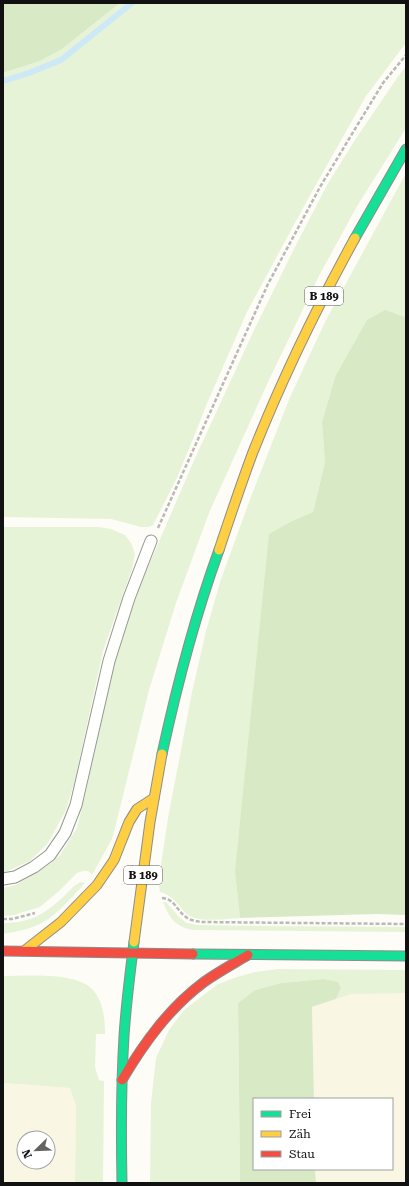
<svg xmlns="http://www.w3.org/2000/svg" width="409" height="1186" viewBox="0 0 409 1186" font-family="'Roboto Serif',serif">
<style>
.farmland{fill:#f9f7e4;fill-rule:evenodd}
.green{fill:#e7f3d7}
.forest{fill:#d8eac5}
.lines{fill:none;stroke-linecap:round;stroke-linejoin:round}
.stream{stroke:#cde8f7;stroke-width:6}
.lane-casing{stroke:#979795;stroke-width:13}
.fast-casing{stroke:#8e8d8b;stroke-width:11}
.slow-casing{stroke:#8e8d8b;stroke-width:11}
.jam-casing{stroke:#8e8d8b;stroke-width:11}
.path{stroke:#b9b9b8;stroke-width:2.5;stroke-dasharray:4 2;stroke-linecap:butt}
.lane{stroke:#fffffe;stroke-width:11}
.fast{stroke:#16e098;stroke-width:9}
.slow{stroke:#ffcf43;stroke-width:9}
.jam{stroke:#f24e42;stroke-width:9}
.labels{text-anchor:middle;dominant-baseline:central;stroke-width:4;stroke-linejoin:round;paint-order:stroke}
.shield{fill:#fff;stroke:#585858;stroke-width:1}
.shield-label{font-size:11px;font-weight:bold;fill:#111}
</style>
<rect width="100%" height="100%" fill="#fdfcf7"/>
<g class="farmland">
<path d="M 392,992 L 406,993 L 406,1183 L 316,1183 L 315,1169 L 392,1169 L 392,1099 L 314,1099 L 312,1007 L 352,994 Z"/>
<path d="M 3,1083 L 70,1088 L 76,1106 L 75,1183 L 3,1183 ZM 24,1138 L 48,1138 L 48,1162 L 24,1162 Z"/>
</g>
<g class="green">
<path d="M 120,3 L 406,3 L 406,43 L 366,96 L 309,197 L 247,312 L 208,401 L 199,424 L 177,478 L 153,525 L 149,527 L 141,527 L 111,519 L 3,517 L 3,73 L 40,61 L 62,49 Z"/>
<path d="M 406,66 L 406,128 L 356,208 L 319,276 L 268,382 L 209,513 L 176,603 L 149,690 L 118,816 L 112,839 L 92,875 L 88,871 L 83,871 L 77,873 L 59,891 L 40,907 L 14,915 L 3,916 L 3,888 L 16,885 L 48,865 L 60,855 L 77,828 L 86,791 L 110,678 L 127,622 L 138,590 L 196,456 L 255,328 L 294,249 L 327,185 L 355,140 L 397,78 Z"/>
<path d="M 406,173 L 406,317 L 395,313 L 335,377 L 322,422 L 325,462 L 313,512 L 292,521 L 235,872 L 240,918 C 227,919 203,922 192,917 C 180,912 178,897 160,892 L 159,885 L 160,871 L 168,818 L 192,692 L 206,631 L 221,579 L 252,494 L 290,397 L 326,320 Z"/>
<path d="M 3,527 L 99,527 L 111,529 L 125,535 L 131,543 L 135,554 L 132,569 L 103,651 L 75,780 L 66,810 L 48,843 L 30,861 L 3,873 Z"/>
<path d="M 81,882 L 85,883 C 69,900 53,921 30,928 C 21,931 12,932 3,934 L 3,923 C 28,923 44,915 62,898 C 68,893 74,884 81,882 Z"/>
<path d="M 163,902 L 166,902 L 180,918 L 187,923 L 198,925 L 256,926 L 406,927 L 406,932 L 194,930 C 175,927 170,919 163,902 Z"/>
<path d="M 278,969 L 406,970 L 406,993 L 352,994 L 336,999 L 341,988 L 323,979 L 281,983 L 255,990 L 238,1003 L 240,1183 L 150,1183 L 151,1103 L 156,1058 L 169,1030 L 184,1010 L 218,984 L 237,977 L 255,972 Z"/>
<path d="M 3,976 C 26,976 73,972 91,988 C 103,999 105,1019 105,1034 L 96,1034 L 95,1067 L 99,1080 L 104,1081 L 103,1183 L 75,1183 L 76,1106 L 70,1088 L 3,1083 Z"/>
</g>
<g class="forest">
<path d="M 3,3 L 120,3 L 62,49 L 40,61 L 3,73 Z"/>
<path d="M 385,310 L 406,317 L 406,915 L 377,914 L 240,918 L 235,872 L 269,534 L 292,521 L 313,512 L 325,462 L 322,422 L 335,377 L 367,320 Z"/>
<path d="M 323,979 L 338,982 L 341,988 L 336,999 L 312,1007 L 314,1099 L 254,1099 L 254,1169 L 315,1169 L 316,1183 L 240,1183 L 238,1003 L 255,990 L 281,983 Z"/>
</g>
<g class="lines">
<path class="stream" d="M 3,81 L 29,73 L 61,60 L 132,3"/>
<defs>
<path id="lane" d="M 3,879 L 15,877 L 34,867 L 50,855 L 65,833 L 76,805 L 109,661 L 129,598 L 151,541"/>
<g id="fast">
<path d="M 355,238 L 406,149"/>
<path d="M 162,754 C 177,685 195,616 219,550"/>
<path d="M 193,954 L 406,956"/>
<path d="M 122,1183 C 121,1134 121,1085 124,1036 C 126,1005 130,973 134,942"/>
</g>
<g id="slow">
<path d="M 219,550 C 230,517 241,484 253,452 C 282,379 317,307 355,238"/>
<path d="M 134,942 L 150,822 L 162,754"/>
<path d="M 24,951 L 61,922 L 97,885 L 114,860 L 129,822 L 137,809 L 154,798"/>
</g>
<g id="jam">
<path d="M 3,951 L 193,954"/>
<path d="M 122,1080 C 144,1043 169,1008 204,982 C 218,972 233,964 248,955"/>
</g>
</defs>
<use href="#lane" class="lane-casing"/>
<use href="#fast" class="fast-casing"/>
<use href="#slow" class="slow-casing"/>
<use href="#jam" class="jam-casing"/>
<g class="path">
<path d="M 158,528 L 268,284 L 320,187 L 358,124 L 383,83 L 406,55"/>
<path d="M 162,898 C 175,899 176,910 186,917 C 189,920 196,921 201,922 L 406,924"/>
<path d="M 3,919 L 12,919 L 35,913"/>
</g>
<use href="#lane" class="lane"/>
<use href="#fast" class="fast"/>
<use href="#slow" class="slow"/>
<use href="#jam" class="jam"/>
</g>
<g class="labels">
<g class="shield">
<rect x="305" y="287" width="38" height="18" rx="3"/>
<rect x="124" y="866" width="38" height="18" rx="3"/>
</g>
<g class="shield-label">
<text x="324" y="296">B 189</text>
<text x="143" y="875">B 189</text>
</g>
</g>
<rect width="409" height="1186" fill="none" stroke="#111111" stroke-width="8"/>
<rect x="253" y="1098" width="140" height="72" fill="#ffffff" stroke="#a0a0a0"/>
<rect x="261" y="1111" width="20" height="6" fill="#16e098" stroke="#a0a0a0"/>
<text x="289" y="1118" font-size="12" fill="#111111">Frei</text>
<rect x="261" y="1131" width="20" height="6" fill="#ffcf43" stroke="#a0a0a0"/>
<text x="289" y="1138" font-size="12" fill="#111111">Zäh</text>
<rect x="261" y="1151" width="20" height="6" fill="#f24e42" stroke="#a0a0a0"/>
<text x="289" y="1158" font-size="12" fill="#111111">Stau</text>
<g transform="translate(36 1150) rotate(247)"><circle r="19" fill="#ffffff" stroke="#a0a0a0"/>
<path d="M0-3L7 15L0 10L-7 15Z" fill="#646362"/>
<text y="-6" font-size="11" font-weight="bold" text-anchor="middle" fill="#111111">N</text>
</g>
</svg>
